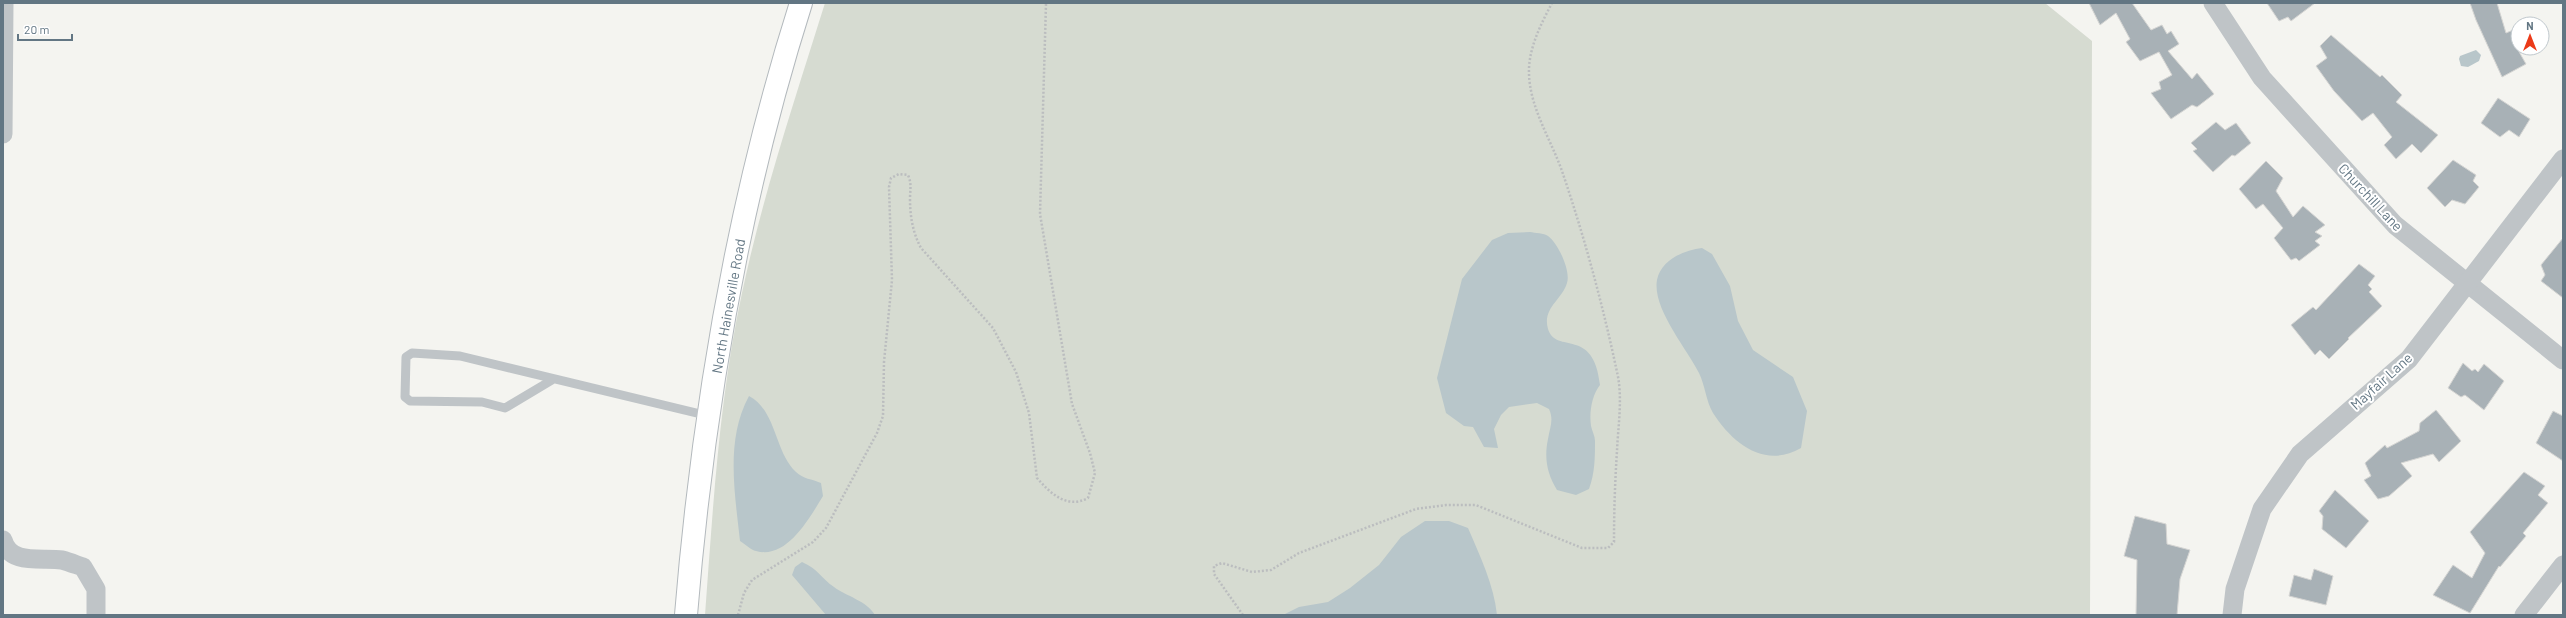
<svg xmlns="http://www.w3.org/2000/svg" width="2566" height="618" viewBox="0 0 2566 618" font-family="Barlow,sans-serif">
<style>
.green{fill:#d6dbd1}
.water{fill:#b8c6ca}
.building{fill:#a8b1b6;stroke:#d5d5d3}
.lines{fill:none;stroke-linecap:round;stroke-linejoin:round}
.secondary-casing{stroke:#b3b9bd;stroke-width:24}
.path{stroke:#bbbdbf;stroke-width:2.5;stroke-dasharray:2 2;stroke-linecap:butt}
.service{stroke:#bfc4c7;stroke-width:9}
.minor{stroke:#bfc4c7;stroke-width:19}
.secondary{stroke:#fff;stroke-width:22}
.labels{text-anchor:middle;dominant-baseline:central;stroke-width:4;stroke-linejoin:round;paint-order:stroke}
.street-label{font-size:14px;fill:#627683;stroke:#fff}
</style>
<rect width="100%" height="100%" fill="#f4f4f0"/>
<path class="green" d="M 825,3 L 2045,3 L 2092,41 L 2090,615 L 705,615 C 713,508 719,399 742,293 C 763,194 795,99 825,3 Z"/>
<g class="water">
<path d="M 2476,50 L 2481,55 L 2479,61 L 2468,67 L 2461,66 L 2459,59 L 2460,56 Z"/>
<path d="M 1530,232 C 1535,233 1544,233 1548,236 C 1558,243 1571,271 1567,283 C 1562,300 1542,308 1548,329 C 1556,355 1594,326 1600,385 C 1592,395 1589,412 1591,426 C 1592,431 1595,436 1595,441 C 1595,457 1595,473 1589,489 L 1576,495 L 1557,490 C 1547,474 1544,458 1548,439 C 1550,427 1554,420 1549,409 L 1537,403 L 1509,407 L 1501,415 L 1494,429 L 1498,448 L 1484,447 L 1473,427 L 1464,426 L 1446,413 L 1437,378 L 1462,279 L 1492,240 L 1508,233 Z"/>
<path d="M 1702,248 L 1712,254 L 1730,286 L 1738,321 L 1753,350 L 1793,377 L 1807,411 L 1801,448 C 1765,469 1733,444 1713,413 C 1706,401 1705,385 1699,373 C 1687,349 1652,308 1657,280 C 1661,260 1684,250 1702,248 Z"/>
<path d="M 749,396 C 777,411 774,451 796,472 C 803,479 812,479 821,483 L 823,496 C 810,517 787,560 756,551 C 751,550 745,544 740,541 C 735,494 725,440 749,396 Z"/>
<path d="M 1425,521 L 1449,521 L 1468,528 C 1480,556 1494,585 1497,615 L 1283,615 L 1299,607 L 1328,602 L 1350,588 L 1379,565 L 1401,537 Z"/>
<path d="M 802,562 C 818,569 821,578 834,587 C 846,596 867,601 875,615 L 826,615 L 792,575 L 795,567 Z"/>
</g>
<g class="building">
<path d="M 2089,3 L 2132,3 L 2151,30 L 2162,25 L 2167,34 L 2171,31 L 2179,44 L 2168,51 L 2192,79 L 2197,73 L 2214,94 L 2197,107 L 2192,105 L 2171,119 L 2151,93 L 2161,89 L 2159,82 L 2172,75 L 2159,52 L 2140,61 L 2126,42 L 2130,39 L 2116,13 L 2100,25 Z"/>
<path d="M 2267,3 L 2315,3 L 2291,21 L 2288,17 L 2279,21 Z"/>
<path d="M 2470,3 L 2497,3 L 2506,33 L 2518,28 L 2518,50 L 2526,64 L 2502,77 L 2476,20 Z"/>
<path d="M 2331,35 L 2380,77 L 2382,75 L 2402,95 L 2396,102 L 2438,135 L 2421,153 L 2412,144 L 2396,159 L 2384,145 L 2392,137 L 2373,113 L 2362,121 L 2334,91 L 2316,66 L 2327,58 L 2320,46 Z"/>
<path d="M 2498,98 L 2530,119 L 2519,137 L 2509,130 L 2500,137 L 2481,123 Z"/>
<path d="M 2216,122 L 2225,130 L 2236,123 L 2251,143 L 2235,156 L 2232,155 L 2213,172 L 2193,151 L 2197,149 L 2191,143 Z"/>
<path d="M 2453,160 L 2476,175 L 2473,181 L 2479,187 L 2465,204 L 2452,200 L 2445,207 L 2427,188 Z"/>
<path d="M 2266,161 L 2283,178 L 2276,191 L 2293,217 L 2303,206 L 2325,225 L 2315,232 L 2322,236 L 2315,241 L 2320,245 L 2299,261 L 2296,258 L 2291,260 L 2274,238 L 2283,228 L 2263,204 L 2256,209 L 2239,189 Z"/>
<path d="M 2563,238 L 2563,298 L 2541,281 L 2545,275 L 2541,265 Z"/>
<path d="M 2359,264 L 2375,276 L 2368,285 L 2372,289 L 2369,292 L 2382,306 L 2348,338 L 2349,339 L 2329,359 L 2320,350 L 2315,355 L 2291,325 L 2313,307 L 2316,310 Z"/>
<path d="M 2463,363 L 2472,371 L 2475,369 L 2478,372 L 2484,364 L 2504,381 L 2484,410 L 2465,395 L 2461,397 L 2448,388 Z"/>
<path d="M 2436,410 L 2461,441 L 2439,462 L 2433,454 L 2401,463 L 2412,476 L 2389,496 L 2378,499 L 2364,480 L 2371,476 L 2365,463 L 2385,445 L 2387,448 L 2419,431 L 2420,423 Z"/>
<path d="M 2553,411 L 2563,416 L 2563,461 L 2536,443 Z"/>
<path d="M 2524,472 L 2545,486 L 2538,495 L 2548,503 L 2523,533 L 2526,536 L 2500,567 L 2499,566 L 2470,613 L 2433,595 L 2453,565 L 2472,578 L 2485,553 L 2470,532 Z"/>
<path d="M 2335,490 L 2369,521 L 2346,548 L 2322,529 L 2323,516 L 2319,511 Z"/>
<path d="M 2135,516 L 2166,524 L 2167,544 L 2190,550 L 2180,579 L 2177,615 L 2136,615 L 2137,560 L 2124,556 Z"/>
<path d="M 2314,569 L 2333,576 L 2326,605 L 2289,596 L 2294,575 L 2311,580 Z"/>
</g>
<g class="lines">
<defs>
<path id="secondary" d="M 686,615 C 703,408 738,201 801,3"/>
</defs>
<use href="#secondary" class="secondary-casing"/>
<g class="path">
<path d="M 738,615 L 744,593 L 752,580 L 813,542 L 826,528 L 877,433 L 883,416 L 884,362 L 892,280 L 889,187 L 891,178 L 899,174 L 908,175 C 912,184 910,190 910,199 C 910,217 913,233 921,248 L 993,328 L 1016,372 L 1029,413 L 1037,478 C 1051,494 1067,509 1088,498 L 1095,473 L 1090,453 L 1072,404 L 1040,214 L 1046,3"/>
<path d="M 1243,615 L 1214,574 L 1214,566 L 1222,563 L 1252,572 L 1271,570 L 1299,553 L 1416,509 L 1446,505 L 1476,505 L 1582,548 L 1608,548 L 1614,542 C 1614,512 1615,481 1617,451 C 1618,426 1623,397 1617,372 C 1603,306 1585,239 1563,174 C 1552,141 1530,109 1529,74 C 1528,49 1541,24 1552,3"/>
</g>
<path class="service" d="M 552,380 L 505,408 L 482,402 L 410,401 L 405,397 L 406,357 L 412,353 L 460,356 L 709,416"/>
<g class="minor">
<path d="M 2213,3 L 2262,78 L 2395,225 L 2563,360"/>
<path d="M 3,134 L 4,3"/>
<path d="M 3,540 C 10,566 42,557 62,560 C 69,562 77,565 83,567 L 96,589 L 96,615"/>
<path d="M 2232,615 L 2235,589 L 2262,509 L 2300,454 L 2409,359 L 2563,159"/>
<path d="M 2524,615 L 2563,565"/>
</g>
<use href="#secondary" class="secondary"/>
</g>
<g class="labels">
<g class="street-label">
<text transform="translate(2371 197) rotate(47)">Churchill Lane</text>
<text transform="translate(728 306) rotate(-80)">North Hainesville Road</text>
<text transform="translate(2381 381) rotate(-42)">Mayfair Lane</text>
</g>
</g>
<rect width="2566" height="618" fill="none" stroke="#627683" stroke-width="8"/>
<g transform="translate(2530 36)"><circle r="19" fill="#ffffff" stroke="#c0c8cd"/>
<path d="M0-3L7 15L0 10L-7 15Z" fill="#eb3a19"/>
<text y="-6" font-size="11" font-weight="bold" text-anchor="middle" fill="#627683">N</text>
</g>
<path d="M18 34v6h54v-6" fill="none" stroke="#627683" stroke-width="2"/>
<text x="24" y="34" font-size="12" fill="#627683" stroke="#ffffff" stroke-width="3" paint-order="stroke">20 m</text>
</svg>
